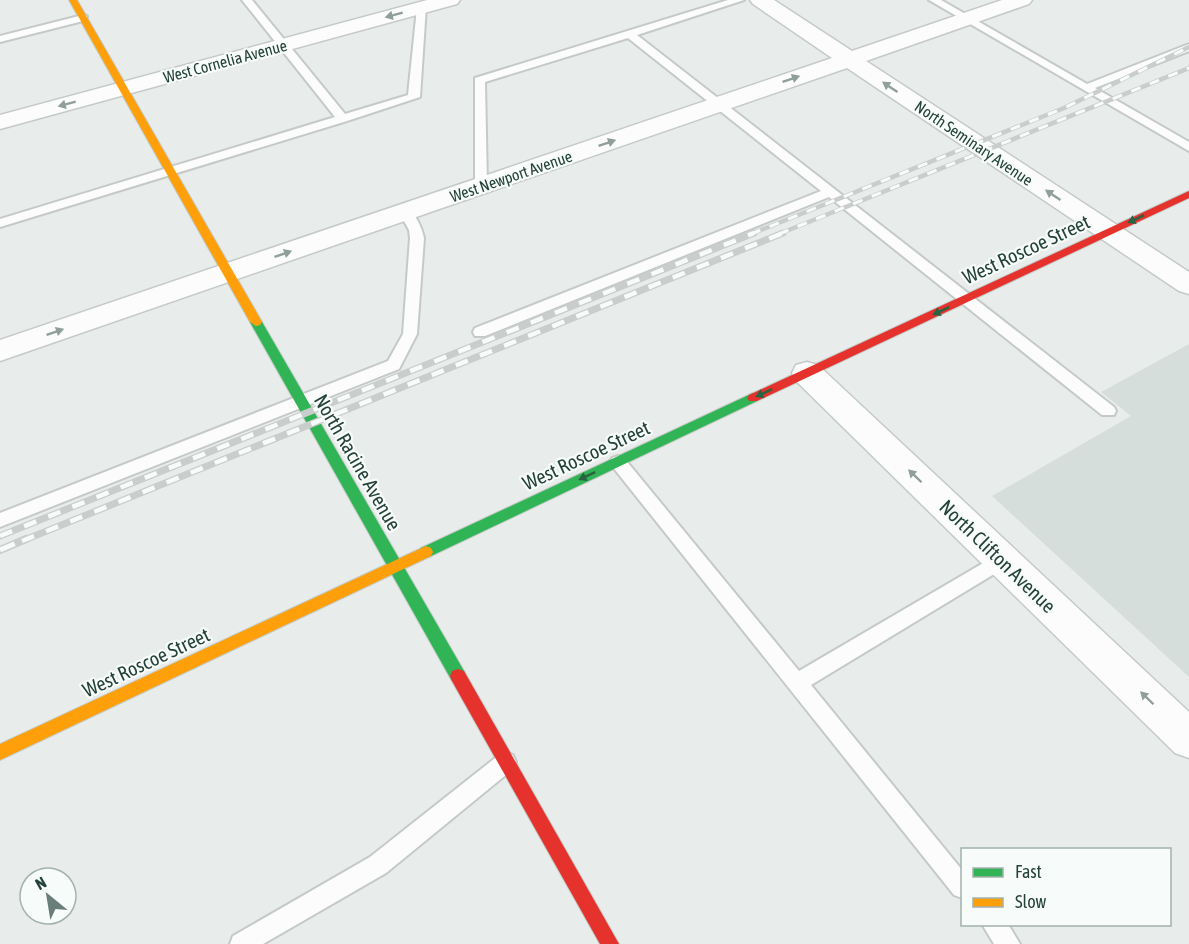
<svg xmlns="http://www.w3.org/2000/svg" width="1189" height="944" viewBox="0 0 1189 944" font-family="'Asap Condensed',sans-serif">
<style>
.built{fill:#d6dedb}
.lines{fill:none;stroke-linecap:round;stroke-linejoin:round}
.lane-casing{stroke:#c5cac8;stroke-width:4}
.street-casing{stroke:#c5cac8;stroke-width:3}
.fast-casing{stroke:#c3cbc8;stroke-width:2}
.slow-casing{stroke:#c3cbc8;stroke-width:2}
.jam-casing{stroke:#c3cbc8;stroke-width:2}
.lane{fill:#fcfcfc;fill-rule:evenodd}
.street{fill:#fcfcfc;fill-rule:evenodd}
.fast{fill:#30b455;fill-rule:evenodd}
.slow{fill:#ff9f0a;fill-rule:evenodd}
.jam{fill:#e5322d;fill-rule:evenodd}
.rail-far2-casing{stroke:#c9cdcc;stroke-width:4.5}
.rail-far1-casing{stroke:#c9cdcc;stroke-width:7}
.rail-casing{stroke:#c9cdcc;stroke-width:8}
.rail-far2{stroke:#f7fbf9;stroke-width:3;stroke-dasharray:10;stroke-linecap:butt}
.rail-far1{stroke:#f7fbf9;stroke-width:4.5;stroke-dasharray:13;stroke-linecap:butt}
.rail{stroke:#f7fbf9;stroke-width:5;stroke-dasharray:16;stroke-linecap:butt}
.oneway{fill:#909f9b}
.oneway2{fill:#286442}
.labels{text-anchor:middle;dominant-baseline:central;stroke-width:4.5;stroke-linejoin:round;paint-order:stroke}
.far-street-label{font-size:16px;fill:#24423a;stroke:#f7fbf9}
.street-label{font-size:20px;fill:#24423a;stroke:#f7fbf9}
</style>
<rect width="100%" height="100%" fill="#e8edeb"/>
<path class="built" d="M 1189,344 L 1189,677 L 992,496 L 1131,416 L 1101,392 Z"/>
<g class="lines">
<defs>
<g id="lane">
<path d="M 242,0 L 252,0 L 345,114 L 408,95 L 417,8 L 426,6 L 420,97 L 347,121 L 0,227 L 0,219 L 335,117 Z"/>
<path d="M 728,0 L 744,0 L 637,35 L 1114,407 L 1116,411 L 1114,415 L 1102,415 L 829,197 L 485,336 L 475,336 L 473,332 L 475,328 L 821,191 L 628,38 L 485,82 L 487,186 L 481,190 L 475,186 L 475,78 Z"/>
<path d="M 929,0 L 941,0 L 1087,84 L 1189,44 L 1189,51 L 1095,88 L 1189,142 L 1189,151 Z"/>
<path d="M 83,15 L 87,16 L 87,20 L 0,42 L 0,36 Z"/>
<path d="M 405,208 C 415,211 422,228 424,238 L 417,334 L 399,369 L 0,527 L 0,513 L 388,361 L 403,334 L 410,238 L 409,230 L 399,212 Z"/>
<path d="M 618,456 L 624,458 L 799,671 L 997,555 L 1003,553 L 1009,555 L 1012,560 L 1009,565 L 811,685 L 962,870 L 962,898 L 954,895 L 612,466 L 610,462 L 612,458 Z"/>
<path d="M 506,752 L 513,755 L 516,762 L 513,769 L 386,873 L 263,944 L 230,944 L 233,936 L 370,857 L 499,755 Z"/>
<path d="M 982,924 L 1008,924 L 1020,944 L 994,944 Z"/>
</g>
<g id="street">
<path d="M 427,0 L 460,0 L 457,4 L 0,129 L 0,115 Z"/>
<path d="M 750,0 L 774,0 L 852,51 L 1002,0 L 1032,0 L 1029,4 L 866,61 L 1189,272 L 1189,294 L 1179,291 L 847,68 L 0,361 L 0,340 L 832,58 L 753,4 Z"/>
<path d="M 807,362 L 818,365 L 1189,712 L 1189,758 L 1175,753 L 796,381 L 792,373 L 796,365 Z"/>
</g>
<g id="fast">
<path d="M 256,318 L 262,322 L 464,671 L 466,676 L 464,681 L 458,683 L 452,681 L 250,322 Z"/>
<path d="M 753,393 L 757,395 L 759,398 L 757,401 L 431,556 L 426,558 L 421,556 L 419,552 L 421,548 Z"/>
</g>
<g id="slow">
<path d="M 69,0 L 77,0 L 262,322 L 260,325 L 256,326 L 250,322 Z"/>
<path d="M 426,546 L 431,548 L 433,552 L 431,556 L 0,760 L 0,744 Z"/>
</g>
<g id="jam">
<path d="M 1189,191 L 1189,198 L 757,401 L 749,401 L 747,398 L 749,395 Z"/>
<path d="M 458,669 L 464,671 L 619,944 L 600,944 L 452,681 L 450,676 L 452,671 Z"/>
</g>
</defs>
<use href="#lane" class="lane-casing"/>
<use href="#street" class="street-casing"/>
<use href="#fast" class="fast-casing"/>
<use href="#slow" class="slow-casing"/>
<use href="#jam" class="jam-casing"/>
<use href="#lane" class="lane"/>
<use href="#street" class="street"/>
<use href="#fast" class="fast"/>
<use href="#slow" class="slow"/>
<use href="#jam" class="jam"/>
<defs>
<g id="rail-far2">
<path d="M 751,234 L 1064,108 L 1189,47"/>
<path d="M 779,234 L 1189,68"/>
</g>
<g id="rail-far1">
<path d="M 0,536 L 754,233"/>
<path d="M 22,541 L 783,233"/>
</g>
<path id="rail" d="M 0,550 L 26,539"/>
</defs>
<use href="#rail-far2" class="rail-far2-casing"/>
<use href="#rail-far1" class="rail-far1-casing"/>
<use href="#rail" class="rail-casing"/>
<use href="#rail-far2" class="rail-far2"/>
<use href="#rail-far1" class="rail-far1"/>
<use href="#rail" class="rail"/>
</g>
<defs><path id="oneway-solid" d="M-6-.8H1V-3.2L6.5 0L1 3.2V.8H-6Z" transform="scale(1.5)"/></defs>
<g class="oneway">
<use href="#oneway-solid" transform="translate(394 15) rotate(165)"/>
<use href="#oneway-solid" transform="translate(791 79) rotate(-19)"/>
<use href="#oneway-solid" transform="translate(890 87) rotate(-146)"/>
<use href="#oneway-solid" transform="translate(67 104) rotate(165)"/>
<use href="#oneway-solid" transform="translate(607 143) rotate(-19)"/>
<use href="#oneway-solid" transform="translate(1053 195) rotate(-146)"/>
<use href="#oneway-solid" transform="translate(283 254) rotate(-19)"/>
<use href="#oneway-solid" transform="translate(55 332) rotate(-19)"/>
<use href="#oneway-solid" transform="translate(915 476) rotate(-136)"/>
<use href="#oneway-solid" transform="translate(1147 698) rotate(-136)"/>
</g>
<g class="oneway2">
<use href="#oneway-solid" transform="translate(1136 219) rotate(155)"/>
<use href="#oneway-solid" transform="translate(941 311) rotate(155)"/>
<use href="#oneway-solid" transform="translate(764 393) rotate(155)"/>
<use href="#oneway-solid" transform="translate(587 476) rotate(155)"/>
</g>
<g class="labels">
<g class="far-street-label">
<text transform="translate(225 61) rotate(-15)">West Cornelia Avenue</text>
<text transform="translate(974 143) rotate(34)">North Seminary Avenue</text>
<text transform="translate(511 176) rotate(-19)">West Newport Avenue</text>
</g>
<g class="street-label">
<text transform="translate(1026 249) rotate(-25)">West Roscoe Street</text>
<text transform="translate(586 455) rotate(-25)">West Roscoe Street</text>
<text transform="translate(358 462) rotate(60)">North Racine Avenue</text>
<text transform="translate(998 556) rotate(44)">North Clifton Avenue</text>
<text transform="translate(146 662) rotate(-25)">West Roscoe Street</text>
</g>
</g>
<rect x="961" y="848" width="210" height="78" fill="#f7fbf9" stroke="#a3b1ad" stroke-width="1.5"/>
<rect x="973" y="868" width="30" height="9" fill="#30b455" stroke="#a3b1ad" stroke-width="1.5"/>
<text x="1015" y="878" font-size="18" fill="#24423a">Fast</text>
<rect x="973" y="898" width="30" height="9" fill="#ff9f0a" stroke="#a3b1ad" stroke-width="1.5"/>
<text x="1015" y="908" font-size="18" fill="#24423a">Slow</text>
<g transform="translate(48 896) rotate(330)"><circle r="28" fill="#f7fbf9" stroke="#a3b1ad" stroke-width="1.5"/>
<path d="M0-4.5L10 22L0 15L-10 22Z" fill="#697e78"/>
<text y="-9" font-size="16" font-weight="bold" text-anchor="middle" fill="#24423a">N</text>
</g>
</svg>
